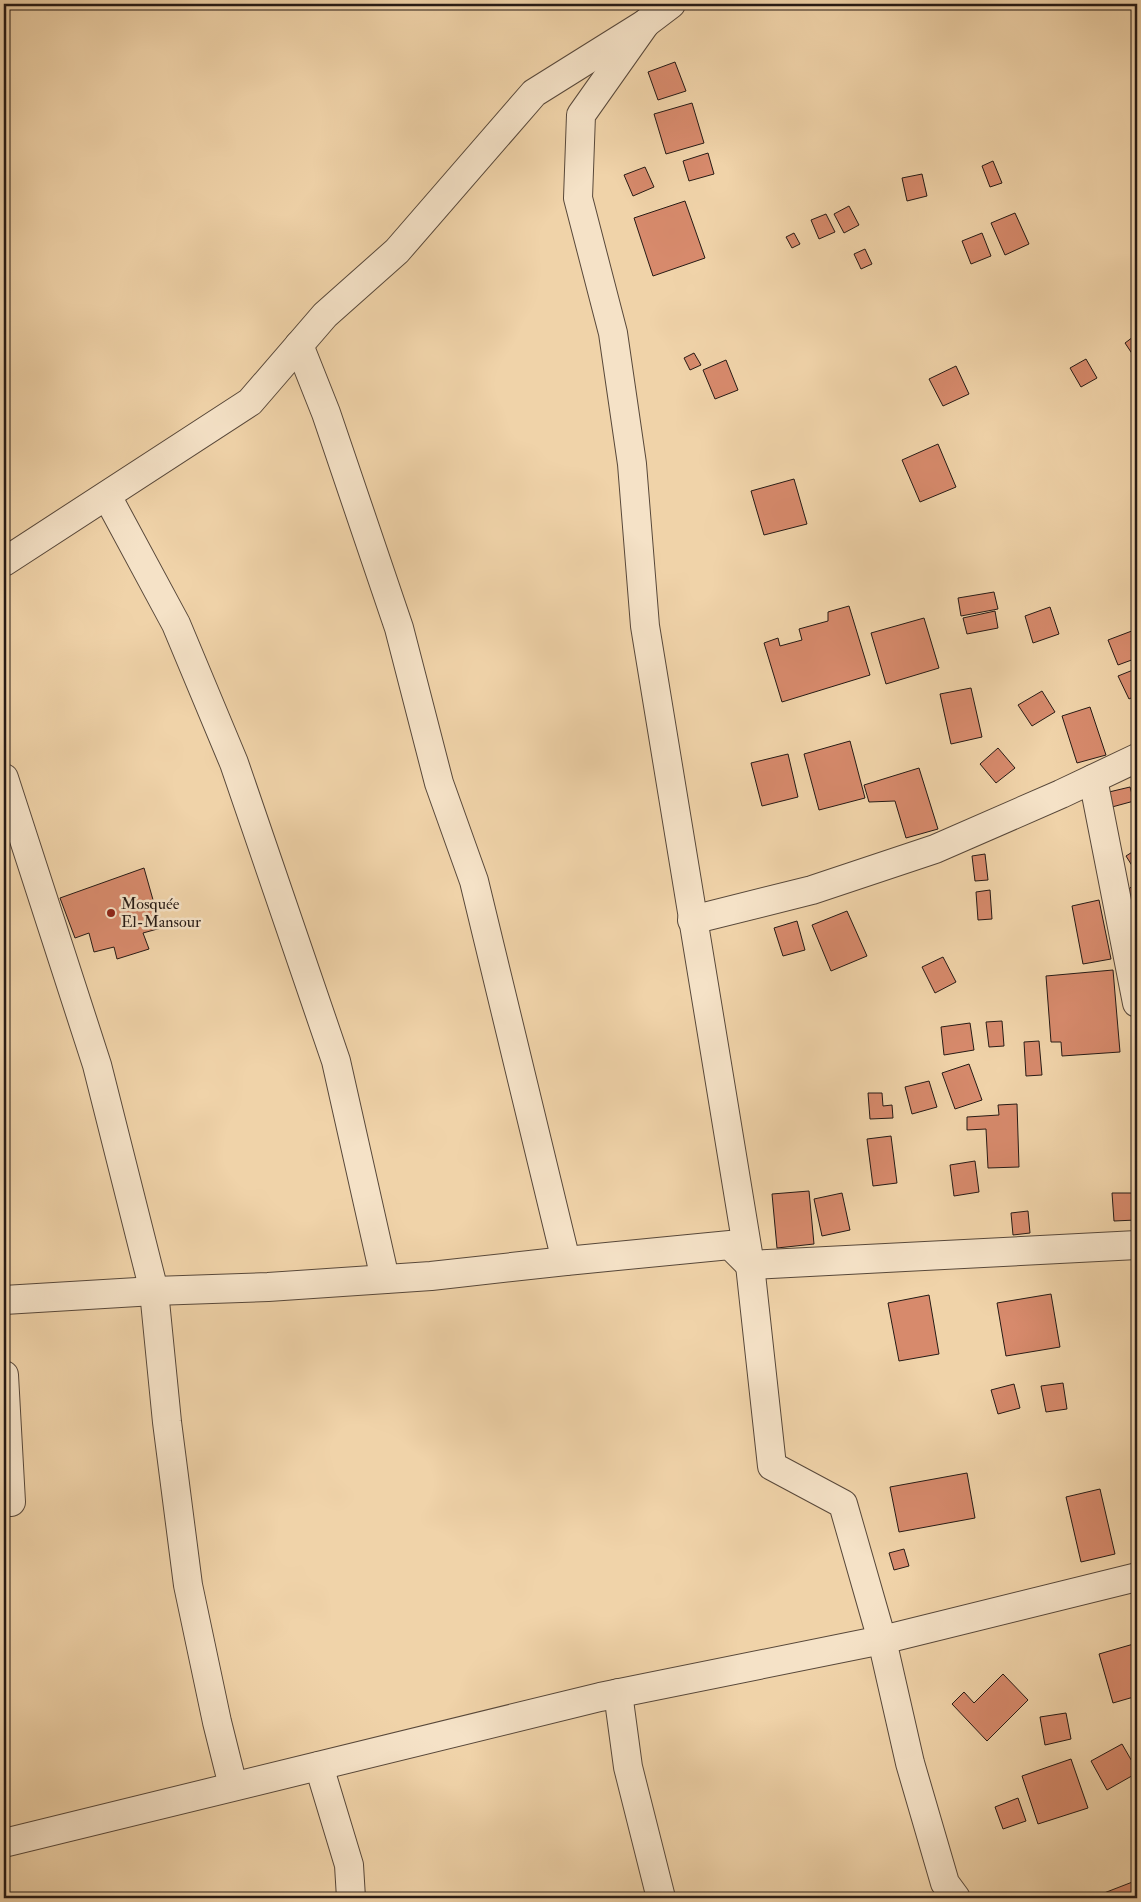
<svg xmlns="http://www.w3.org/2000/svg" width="1141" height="1902" viewBox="0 0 1141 1902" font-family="'IM FELL Double Pica',serif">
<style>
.building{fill:#d78a6c;stroke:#261a15}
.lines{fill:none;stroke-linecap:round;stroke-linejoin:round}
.minor-casing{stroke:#58483a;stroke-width:30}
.minor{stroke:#f5e2c7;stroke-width:28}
.poi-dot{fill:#8f2418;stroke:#f5e2c7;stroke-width:2}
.labels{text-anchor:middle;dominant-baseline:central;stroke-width:5;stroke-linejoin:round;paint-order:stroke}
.poi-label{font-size:16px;fill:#261a15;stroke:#f5e2c7;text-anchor:start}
</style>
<rect width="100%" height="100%" fill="#f0d3a9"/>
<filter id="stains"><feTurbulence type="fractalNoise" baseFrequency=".004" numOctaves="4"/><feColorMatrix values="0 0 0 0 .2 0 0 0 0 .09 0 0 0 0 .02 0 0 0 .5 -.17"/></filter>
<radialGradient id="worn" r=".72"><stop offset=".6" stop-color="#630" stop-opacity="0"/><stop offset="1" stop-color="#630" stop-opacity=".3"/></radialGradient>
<g class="building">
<path d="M 675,62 L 686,91 L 658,100 L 648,72 Z"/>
<path d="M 692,103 L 704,143 L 666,154 L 654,114 Z"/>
<path d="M 708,153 L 714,174 L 689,181 L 683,161 Z"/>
<path d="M 993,161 L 1002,183 L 990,187 L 982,166 Z"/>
<path d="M 645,167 L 654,187 L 633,196 L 624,175 Z"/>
<path d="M 922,174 L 927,196 L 907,201 L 902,178 Z"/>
<path d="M 685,201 L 705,258 L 653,276 L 634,218 Z"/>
<path d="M 849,206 L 859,225 L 844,233 L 834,214 Z"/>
<path d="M 1015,213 L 1029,244 L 1005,255 L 991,223 Z"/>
<path d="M 826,214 L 835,232 L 819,239 L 811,220 Z"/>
<path d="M 794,233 L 800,244 L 792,248 L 786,237 Z"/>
<path d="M 982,233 L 991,256 L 971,264 L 962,241 Z"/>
<path d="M 865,249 L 872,264 L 861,269 L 854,254 Z"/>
<path d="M 1137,334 L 1137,361 L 1125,343 Z"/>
<path d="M 694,353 L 701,365 L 690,370 L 684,358 Z"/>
<path d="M 1086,359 L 1097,378 L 1081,387 L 1070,368 Z"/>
<path d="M 726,360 L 738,390 L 715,399 L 703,370 Z"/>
<path d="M 956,366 L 969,394 L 943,406 L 929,379 Z"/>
<path d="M 938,444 L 956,487 L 920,502 L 902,460 Z"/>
<path d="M 794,479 L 807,524 L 764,535 L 751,491 Z"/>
<path d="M 994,592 L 998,609 L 961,616 L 958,598 Z"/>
<path d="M 849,606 L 870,675 L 782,702 L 764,643 L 778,638 L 780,646 L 802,640 L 799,629 L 828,621 L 828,612 Z"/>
<path d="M 1050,607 L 1059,634 L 1033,643 L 1025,616 Z"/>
<path d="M 995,611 L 998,628 L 967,634 L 963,618 Z"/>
<path d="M 924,618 L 939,668 L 886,684 L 871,633 Z"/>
<path d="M 1137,629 L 1137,658 L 1118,665 L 1108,640 Z"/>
<path d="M 1133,670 L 1137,680 L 1137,695 L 1129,699 L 1118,676 Z"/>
<path d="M 971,688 L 982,737 L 951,744 L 940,694 Z"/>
<path d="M 1042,691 L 1055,712 L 1032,726 L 1018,705 Z"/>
<path d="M 1090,707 L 1106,755 L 1077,763 L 1062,716 Z"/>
<path d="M 850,741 L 865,798 L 819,810 L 804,754 Z"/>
<path d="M 998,748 L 1015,768 L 996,783 L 980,764 Z"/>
<path d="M 788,754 L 798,797 L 762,806 L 751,763 Z"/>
<path d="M 919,768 L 938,829 L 906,838 L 895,801 L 869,802 L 864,785 Z"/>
<path d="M 1130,787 L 1134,801 L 1112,807 L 1109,792 Z"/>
<path d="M 1137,849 L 1137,872 L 1136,872 L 1126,856 Z"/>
<path d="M 985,854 L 988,880 L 975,881 L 972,856 Z"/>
<path d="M 144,868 L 161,928 L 143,933 L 149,949 L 117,959 L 114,947 L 94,952 L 89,933 L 75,938 L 60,898 Z"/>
<path d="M 1137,882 L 1137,910 L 1123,894 Z"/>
<path d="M 990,890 L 992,919 L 978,920 L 976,892 Z"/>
<path d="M 1099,900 L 1111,959 L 1083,964 L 1072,906 Z"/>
<path d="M 847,911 L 867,956 L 831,971 L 812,925 Z"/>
<path d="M 797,921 L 805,950 L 783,956 L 774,928 Z"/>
<path d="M 943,957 L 956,982 L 935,993 L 922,967 Z"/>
<path d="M 1113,970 L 1120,1052 L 1062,1056 L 1061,1042 L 1051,1042 L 1046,976 Z"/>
<path d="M 1002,1021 L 1004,1046 L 989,1047 L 986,1022 Z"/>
<path d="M 970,1023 L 974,1050 L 944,1055 L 941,1027 Z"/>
<path d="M 1039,1041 L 1042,1075 L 1026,1076 L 1024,1042 Z"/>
<path d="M 969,1064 L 982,1100 L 955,1109 L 942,1073 Z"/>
<path d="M 929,1081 L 937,1107 L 912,1114 L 905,1087 Z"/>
<path d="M 868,1093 L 882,1093 L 883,1106 L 892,1105 L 893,1118 L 870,1119 Z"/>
<path d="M 1017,1104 L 1019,1167 L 988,1168 L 986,1129 L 967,1130 L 967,1117 L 999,1115 L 998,1105 Z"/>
<path d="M 891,1136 L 897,1183 L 873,1186 L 867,1139 Z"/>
<path d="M 975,1161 L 979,1192 L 954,1196 L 950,1165 Z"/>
<path d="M 809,1191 L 814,1244 L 777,1248 L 772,1194 Z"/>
<path d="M 842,1193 L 850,1230 L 822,1236 L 814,1199 Z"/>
<path d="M 1112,1193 L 1135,1193 L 1136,1220 L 1114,1221 Z"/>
<path d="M 1028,1211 L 1030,1233 L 1013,1235 L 1011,1213 Z"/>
<path d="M 1051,1294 L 1060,1347 L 1006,1356 L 997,1303 Z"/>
<path d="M 929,1295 L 939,1354 L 899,1361 L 888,1303 Z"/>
<path d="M 1063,1383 L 1067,1409 L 1046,1412 L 1041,1386 Z"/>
<path d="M 1014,1384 L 1020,1408 L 998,1414 L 991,1390 Z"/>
<path d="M 967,1473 L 975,1518 L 899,1532 L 890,1487 Z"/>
<path d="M 1100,1489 L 1115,1554 L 1081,1562 L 1066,1497 Z"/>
<path d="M 904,1549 L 909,1566 L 894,1570 L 889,1553 Z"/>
<path d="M 1137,1643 L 1137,1696 L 1113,1703 L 1099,1654 Z"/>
<path d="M 1003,1674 L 1028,1700 L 987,1741 L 952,1704 L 964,1692 L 974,1703 Z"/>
<path d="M 1066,1713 L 1071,1739 L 1045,1745 L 1040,1717 Z"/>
<path d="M 1122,1744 L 1137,1770 L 1137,1773 L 1107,1790 L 1091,1761 Z"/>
<path d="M 1071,1759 L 1088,1808 L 1038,1824 L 1022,1776 Z"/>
<path d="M 1018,1798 L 1026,1821 L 1003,1829 L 995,1807 Z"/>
<path d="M 1135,1881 L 1137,1888 L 1137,1898 L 1106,1898 L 1104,1893 Z"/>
</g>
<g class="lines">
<defs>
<g id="minor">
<path d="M 646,23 L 581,115 L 578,198 L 613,333 L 632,464 L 645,626 L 750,1265 L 772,1466 L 843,1504 L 882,1640 L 910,1763 L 945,1883 L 956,1898"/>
<path d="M 299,345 L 326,413 L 399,628 L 439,783 L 474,881 L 566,1261"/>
<path d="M 107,496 L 176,624 L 234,763 L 336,1061 L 385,1279"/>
<path d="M 4,562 L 250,402 L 325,315 L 397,251 L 534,93 L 646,23 L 671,4"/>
<path d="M 4,778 L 97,1065 L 154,1291 L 167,1422 L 188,1585 L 217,1722 L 233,1786"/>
<path d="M 1093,779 L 1137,1003"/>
<path d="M 692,920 L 812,890 L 935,849 L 1061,794 L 1137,758"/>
<path d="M 4,1300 L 154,1291 L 268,1287 L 431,1276 L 566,1261 L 730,1245 L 750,1265 L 1137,1245"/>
<path d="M 4,1375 L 11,1502"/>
<path d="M 618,1693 L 628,1767 L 661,1898"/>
<path d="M 319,1766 L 349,1865 L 351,1898"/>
<path d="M 4,1843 L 600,1697 L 882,1640 L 1137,1577"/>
</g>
</defs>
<use href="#minor" class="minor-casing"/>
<use href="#minor" class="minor"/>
</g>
<circle class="poi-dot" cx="111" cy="913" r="5"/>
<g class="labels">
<g class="poi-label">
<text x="121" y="904">Mosquée<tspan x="121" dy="18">El-Mansour</tspan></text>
</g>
</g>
<rect width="1141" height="1902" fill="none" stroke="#f0d3a9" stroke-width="20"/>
<rect x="5" y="5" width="1131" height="1892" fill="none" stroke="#261a15" stroke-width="2.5"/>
<rect x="10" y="10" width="1121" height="1882" fill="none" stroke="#261a15"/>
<rect width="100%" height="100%" filter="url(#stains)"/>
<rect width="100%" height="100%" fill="url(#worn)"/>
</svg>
